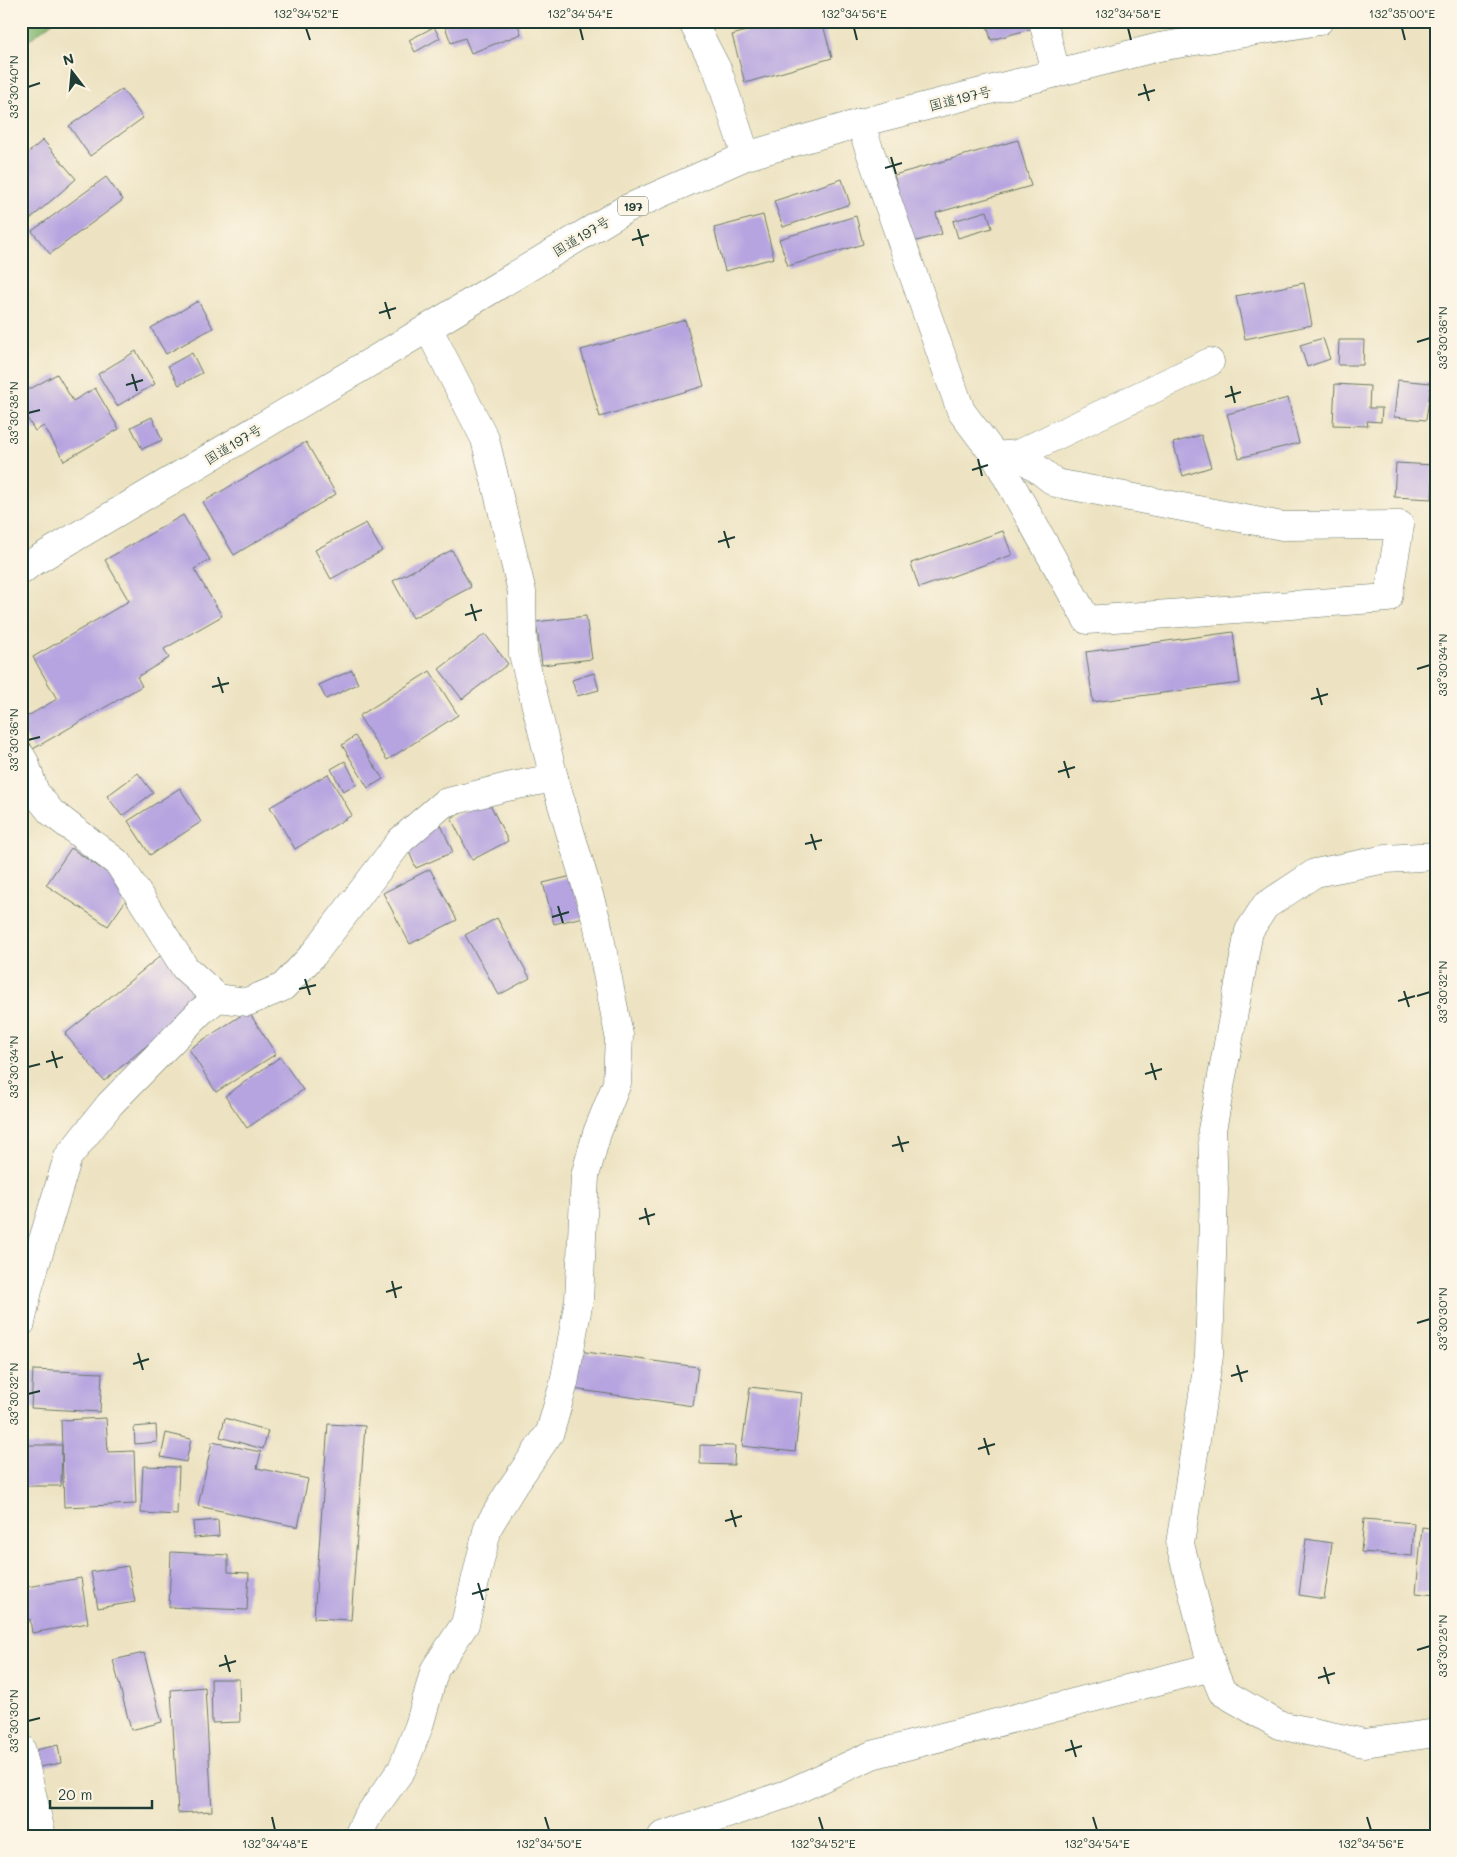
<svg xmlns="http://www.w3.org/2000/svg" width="1457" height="1857" viewBox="0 0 1457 1857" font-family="Mali,'Klee One',sans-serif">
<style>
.forest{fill:#85b771;stroke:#527a52}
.building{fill:#b6a4e0}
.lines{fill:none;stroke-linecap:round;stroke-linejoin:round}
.minor-casing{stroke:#677766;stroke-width:29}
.highway-casing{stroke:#677766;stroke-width:29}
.minor{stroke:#fff;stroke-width:28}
.highway{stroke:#fff;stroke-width:28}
.ticks{fill:none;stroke:#1f3d34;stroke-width:2}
.labels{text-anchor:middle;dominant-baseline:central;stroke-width:5;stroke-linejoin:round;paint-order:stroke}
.shield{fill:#fcf5e5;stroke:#617469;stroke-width:1}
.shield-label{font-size:12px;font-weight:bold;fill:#1f3d34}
.street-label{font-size:14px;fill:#1f3d34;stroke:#fcf5e5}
.neatline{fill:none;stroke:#1f3d34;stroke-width:2}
.ticks-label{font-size:12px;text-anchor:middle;fill:#1f3d34}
</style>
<rect width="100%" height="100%" fill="#fcf5e5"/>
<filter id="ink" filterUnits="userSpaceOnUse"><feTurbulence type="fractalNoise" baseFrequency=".02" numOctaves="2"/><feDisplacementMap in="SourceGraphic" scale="10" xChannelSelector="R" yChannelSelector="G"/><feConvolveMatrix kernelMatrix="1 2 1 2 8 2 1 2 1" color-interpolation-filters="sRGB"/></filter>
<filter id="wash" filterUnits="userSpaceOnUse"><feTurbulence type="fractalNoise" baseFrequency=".0096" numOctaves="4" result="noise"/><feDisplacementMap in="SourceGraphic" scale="20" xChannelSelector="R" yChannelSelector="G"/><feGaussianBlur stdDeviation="1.12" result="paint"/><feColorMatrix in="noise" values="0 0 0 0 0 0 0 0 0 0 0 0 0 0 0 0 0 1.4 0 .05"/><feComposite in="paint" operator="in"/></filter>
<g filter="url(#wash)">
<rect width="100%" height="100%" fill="#ede3c2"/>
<path class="forest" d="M 21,21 L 54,21 L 21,46 Z"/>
<g id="blocks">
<g class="building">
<path d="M 443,21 L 517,21 L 521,34 L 471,53 L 465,38 L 451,43 Z"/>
<path d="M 782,21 L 822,21 L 832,58 L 745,83 L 732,35 Z"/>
<path d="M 986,21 L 1032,21 L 1034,28 L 991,40 Z"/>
<path d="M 434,27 L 440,38 L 415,52 L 409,40 Z"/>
<path d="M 122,89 L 143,118 L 90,156 L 69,126 Z"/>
<path d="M 43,140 L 76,179 L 21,227 L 21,159 Z"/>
<path d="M 1018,140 L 1031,186 L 936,213 L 942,234 L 913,242 L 894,175 Z"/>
<path d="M 106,177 L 123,200 L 50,254 L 32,231 Z"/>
<path d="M 842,179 L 850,204 L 783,227 L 774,201 Z"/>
<path d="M 987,211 L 992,228 L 958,238 L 953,221 Z"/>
<path d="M 763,215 L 774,258 L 725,271 L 714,228 Z"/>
<path d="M 856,216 L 863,244 L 788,266 L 779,239 Z"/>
<path d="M 1304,283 L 1312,325 L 1245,339 L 1236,296 Z"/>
<path d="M 198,301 L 213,328 L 166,354 L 151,328 Z"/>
<path d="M 685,320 L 704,386 L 600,417 L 581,350 Z"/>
<path d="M 1323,338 L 1330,359 L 1307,367 L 1300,345 Z"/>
<path d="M 1339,340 L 1364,340 L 1363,365 L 1338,365 Z"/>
<path d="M 136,351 L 155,384 L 117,406 L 98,374 Z"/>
<path d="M 192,353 L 202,373 L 179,385 L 168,366 Z"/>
<path d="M 57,374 L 73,401 L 95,388 L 119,429 L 64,461 L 44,426 L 35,431 L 21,408 L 21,394 Z"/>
<path d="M 1398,380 L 1431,383 L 1426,420 L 1394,417 Z"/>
<path d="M 1335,384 L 1370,386 L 1369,408 L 1382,408 L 1381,422 L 1367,421 L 1368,426 L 1333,425 Z"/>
<path d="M 1288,398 L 1299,443 L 1239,458 L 1227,414 Z"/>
<path d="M 152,417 L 162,440 L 142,449 L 131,427 Z"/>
<path d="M 1201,435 L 1211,467 L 1183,476 L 1173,443 Z"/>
<path d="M 306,442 L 336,494 L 234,555 L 203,502 Z"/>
<path d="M 1396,463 L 1434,465 L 1432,499 L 1394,497 Z"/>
<path d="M 183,515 L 210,560 L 194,569 L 222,616 L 164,649 L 169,658 L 137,677 L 142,686 L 33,749 L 21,728 L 21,720 L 57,699 L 33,657 L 129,601 L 105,560 Z"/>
<path d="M 366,523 L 382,551 L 331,579 L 315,550 Z"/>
<path d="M 1003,531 L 1012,555 L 919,588 L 911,563 Z"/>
<path d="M 452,550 L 471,587 L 413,618 L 393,581 Z"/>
<path d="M 586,616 L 592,659 L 542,665 L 536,622 Z"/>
<path d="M 1233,632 L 1240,683 L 1093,702 L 1086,652 Z"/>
<path d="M 485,634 L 508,664 L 462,699 L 439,669 Z"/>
<path d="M 352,670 L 358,684 L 326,699 L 319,685 Z"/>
<path d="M 430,671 L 458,715 L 387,760 L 359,716 Z"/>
<path d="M 594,673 L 599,690 L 577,696 L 572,680 Z"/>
<path d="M 355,736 L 383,779 L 368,788 L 342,745 Z"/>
<path d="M 345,761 L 357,784 L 343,791 L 331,769 Z"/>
<path d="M 138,773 L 153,793 L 122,816 L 107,796 Z"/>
<path d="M 328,774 L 352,815 L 295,849 L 270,807 Z"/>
<path d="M 180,788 L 201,822 L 150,855 L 128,821 Z"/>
<path d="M 488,800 L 508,841 L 472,860 L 451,818 Z"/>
<path d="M 441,825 L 453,852 L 416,868 L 404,840 Z"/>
<path d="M 71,848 L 133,890 L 108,926 L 46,885 Z"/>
<path d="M 430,869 L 457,920 L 410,944 L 383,893 Z"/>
<path d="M 572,876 L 583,917 L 554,924 L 543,883 Z"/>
<path d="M 497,918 L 530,978 L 499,995 L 465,935 Z"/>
<path d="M 164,953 L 202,1000 L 104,1081 L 65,1034 Z"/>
<path d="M 248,1011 L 276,1054 L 216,1092 L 189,1049 Z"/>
<path d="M 280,1057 L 303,1090 L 247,1128 L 225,1096 Z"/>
<path d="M 578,1351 L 698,1367 L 693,1406 L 573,1389 Z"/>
<path d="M 33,1370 L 102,1373 L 100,1412 L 31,1408 Z"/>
<path d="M 750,1387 L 802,1393 L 795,1452 L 742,1446 Z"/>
<path d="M 106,1418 L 108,1452 L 134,1451 L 136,1504 L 64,1507 L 61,1420 Z"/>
<path d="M 225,1418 L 268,1431 L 263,1449 L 220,1437 Z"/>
<path d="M 328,1424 L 365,1426 L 351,1620 L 314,1618 Z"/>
<path d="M 156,1425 L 157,1442 L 135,1444 L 134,1427 Z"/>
<path d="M 166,1433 L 191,1439 L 186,1462 L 161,1457 Z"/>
<path d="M 212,1442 L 261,1452 L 257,1468 L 308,1479 L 298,1527 L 198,1506 Z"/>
<path d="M 21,1445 L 62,1445 L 61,1486 L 21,1486 Z"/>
<path d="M 700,1445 L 735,1446 L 734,1465 L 700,1464 Z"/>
<path d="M 143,1466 L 179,1467 L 177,1515 L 141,1513 Z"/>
<path d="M 1364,1519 L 1414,1523 L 1412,1556 L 1361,1552 Z"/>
<path d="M 218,1520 L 219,1536 L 194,1538 L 193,1522 Z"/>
<path d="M 1422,1527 L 1436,1529 L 1436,1595 L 1416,1593 Z"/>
<path d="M 1306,1539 L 1332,1543 L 1324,1599 L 1299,1595 Z"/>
<path d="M 171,1552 L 228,1555 L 228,1572 L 249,1573 L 247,1610 L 169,1607 Z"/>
<path d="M 128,1566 L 135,1602 L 98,1608 L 91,1572 Z"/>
<path d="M 81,1578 L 88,1623 L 32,1633 L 30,1619 L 21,1621 L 21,1588 Z"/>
<path d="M 144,1653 L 162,1722 L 131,1730 L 113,1660 Z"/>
<path d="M 211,1679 L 239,1679 L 240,1722 L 212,1723 Z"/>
<path d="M 205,1687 L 212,1811 L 178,1813 L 171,1690 Z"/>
<path d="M 58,1745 L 61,1763 L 39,1767 L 36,1750 Z"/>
</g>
</g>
</g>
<g filter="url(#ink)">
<use href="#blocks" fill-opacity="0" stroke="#677766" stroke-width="1"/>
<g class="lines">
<defs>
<g id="minor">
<path d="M 692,21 L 718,71 L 746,156"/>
<path d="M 1043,21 L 1056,73"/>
<path d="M 860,123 L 961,411 L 995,456 L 1018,454 L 1210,362"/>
<path d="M 995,456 L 1087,620 L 1388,598 L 1400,525 L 1282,526 L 1056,483 L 1018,454"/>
<path d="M 21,756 L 25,763 L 35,792 L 51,812 L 119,864 L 185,968 L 218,998 L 247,1002 L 283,987 L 313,955 L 401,840 L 444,803 L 507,787 L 554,778"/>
<path d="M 1436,856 L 1386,859 L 1315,873 L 1265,906 L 1249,931 L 1212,1130 L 1214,1190 L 1209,1356 L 1180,1544 L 1212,1667 L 1222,1692 L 1279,1725 L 1364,1743 L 1436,1733"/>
<path d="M 21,1323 L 29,1286 L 68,1157 L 110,1104 L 200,1012 L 218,998"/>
<path d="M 21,1748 L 42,1836"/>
<path d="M 358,1836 L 366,1819 L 402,1769 L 419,1726 L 435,1669 L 465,1624 L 488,1527 L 511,1489 L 550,1432 L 564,1383 L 579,1300 L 585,1176 L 597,1133 L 617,1083 L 619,1035 L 597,922 L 554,778 L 523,654 L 522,592 L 485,439 L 428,328"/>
<path d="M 662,1836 L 787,1794 L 872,1755 L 1212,1667"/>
</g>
<path id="highway" d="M 21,571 L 30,564 L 428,328 L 624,210 L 746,156 L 860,123 L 1159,47 L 1319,21"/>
</defs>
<use href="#minor" class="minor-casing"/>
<use href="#highway" class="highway-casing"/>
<use href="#minor" class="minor"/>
<use href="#highway" class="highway"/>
</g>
</g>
<path class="ticks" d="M 306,28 L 310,40M 580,28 L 583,40M 854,28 L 857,40M 1128,28 L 1131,40M 1402,28 L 1405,40M 1144,84 L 1149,101M 28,87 L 40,83M 1138,95 L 1155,90M 891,157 L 896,174M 885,168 L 902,163M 638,229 L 643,246M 632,240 L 649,235M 385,302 L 390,319M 379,313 L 396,308M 1417,342 L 1430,338M 132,374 L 137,391M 126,385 L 143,380M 1231,386 L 1235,403M 1225,397 L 1241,392M 28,413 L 40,410M 978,459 L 982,476M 972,470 L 988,465M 724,531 L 729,548M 718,542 L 735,537M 471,604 L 476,621M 465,615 L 482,610M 1417,669 L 1430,665M 218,677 L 223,693M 212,687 L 229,683M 1317,688 L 1322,705M 1311,699 L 1328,694M 28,740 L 40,737M 1064,761 L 1069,778M 1058,772 L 1075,767M 811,834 L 816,850M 805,844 L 822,840M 558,906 L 563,923M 552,917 L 569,912M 305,979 L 310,995M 299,989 L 316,985M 1404,991 L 1409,1007M 1417,996 L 1430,992M 1398,1001 L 1415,996M 52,1051 L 57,1068M 46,1062 L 63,1057M 1151,1063 L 1156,1080M 28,1067 L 40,1064M 1145,1074 L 1162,1069M 898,1136 L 903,1152M 892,1146 L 909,1142M 645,1208 L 649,1225M 639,1219 L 655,1214M 392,1281 L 396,1298M 386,1292 L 402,1287M 1417,1323 L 1430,1319M 138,1353 L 143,1370M 133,1364 L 149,1359M 1237,1365 L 1242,1382M 1231,1376 L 1248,1371M 28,1394 L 40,1391M 984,1438 L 989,1455M 978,1449 L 995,1444M 731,1510 L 736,1527M 725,1521 L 742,1516M 478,1583 L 483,1600M 472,1594 L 489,1589M 1417,1650 L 1430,1646M 225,1655 L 230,1672M 219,1666 L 236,1661M 1324,1667 L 1329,1684M 1318,1678 L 1335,1673M 28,1721 L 40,1718M 1071,1740 L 1076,1757M 1065,1751 L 1082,1746M 272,1817 L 275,1830M 545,1817 L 549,1830M 819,1817 L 823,1830M 1093,1817 L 1097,1830M 1367,1817 L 1371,1830"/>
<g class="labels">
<rect class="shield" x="618" y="196.5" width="30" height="19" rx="4"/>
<g class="shield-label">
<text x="633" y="206">197</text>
</g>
<g class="street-label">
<text transform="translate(960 98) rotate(-14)">国道197号</text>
<text transform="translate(581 236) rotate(-31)">国道197号</text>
<text transform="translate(233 444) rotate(-31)">国道197号</text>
</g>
</g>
<rect width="1457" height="1857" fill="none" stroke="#fcf5e5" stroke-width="55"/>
<g transform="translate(72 72) rotate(344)" stroke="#fcf5e5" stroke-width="4" paint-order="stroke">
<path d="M0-4L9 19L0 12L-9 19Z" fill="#1f3d34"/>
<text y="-8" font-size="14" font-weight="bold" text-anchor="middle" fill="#1f3d34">N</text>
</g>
<path d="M50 1800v8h102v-8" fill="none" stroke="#1f3d34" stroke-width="2.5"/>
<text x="58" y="1800" font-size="15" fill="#1f3d34" stroke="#fcf5e5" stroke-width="4" paint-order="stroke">20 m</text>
<rect x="28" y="28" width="1402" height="1802" class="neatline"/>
<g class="ticks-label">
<text x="306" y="18">132°34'52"E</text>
<text x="580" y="18">132°34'54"E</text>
<text x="854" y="18">132°34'56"E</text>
<text x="1128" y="18">132°34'58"E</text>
<text x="1402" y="18">132°35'00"E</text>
<text transform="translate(14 87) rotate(-90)" y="4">33°30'40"N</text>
<text transform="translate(1443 338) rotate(-90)" y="4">33°30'36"N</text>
<text transform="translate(14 413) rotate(-90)" y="4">33°30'38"N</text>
<text transform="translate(1443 665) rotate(-90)" y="4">33°30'34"N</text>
<text transform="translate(14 740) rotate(-90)" y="4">33°30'36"N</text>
<text transform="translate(1443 992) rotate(-90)" y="4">33°30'32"N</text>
<text transform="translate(14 1067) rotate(-90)" y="4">33°30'34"N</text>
<text transform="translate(1443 1319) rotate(-90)" y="4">33°30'30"N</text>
<text transform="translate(14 1394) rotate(-90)" y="4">33°30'32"N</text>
<text transform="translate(1443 1646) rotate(-90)" y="4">33°30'28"N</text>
<text transform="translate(14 1721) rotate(-90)" y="4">33°30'30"N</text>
<text x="275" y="1848">132°34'48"E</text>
<text x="549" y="1848">132°34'50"E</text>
<text x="823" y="1848">132°34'52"E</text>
<text x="1097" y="1848">132°34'54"E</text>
<text x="1371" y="1848">132°34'56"E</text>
</g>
</svg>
